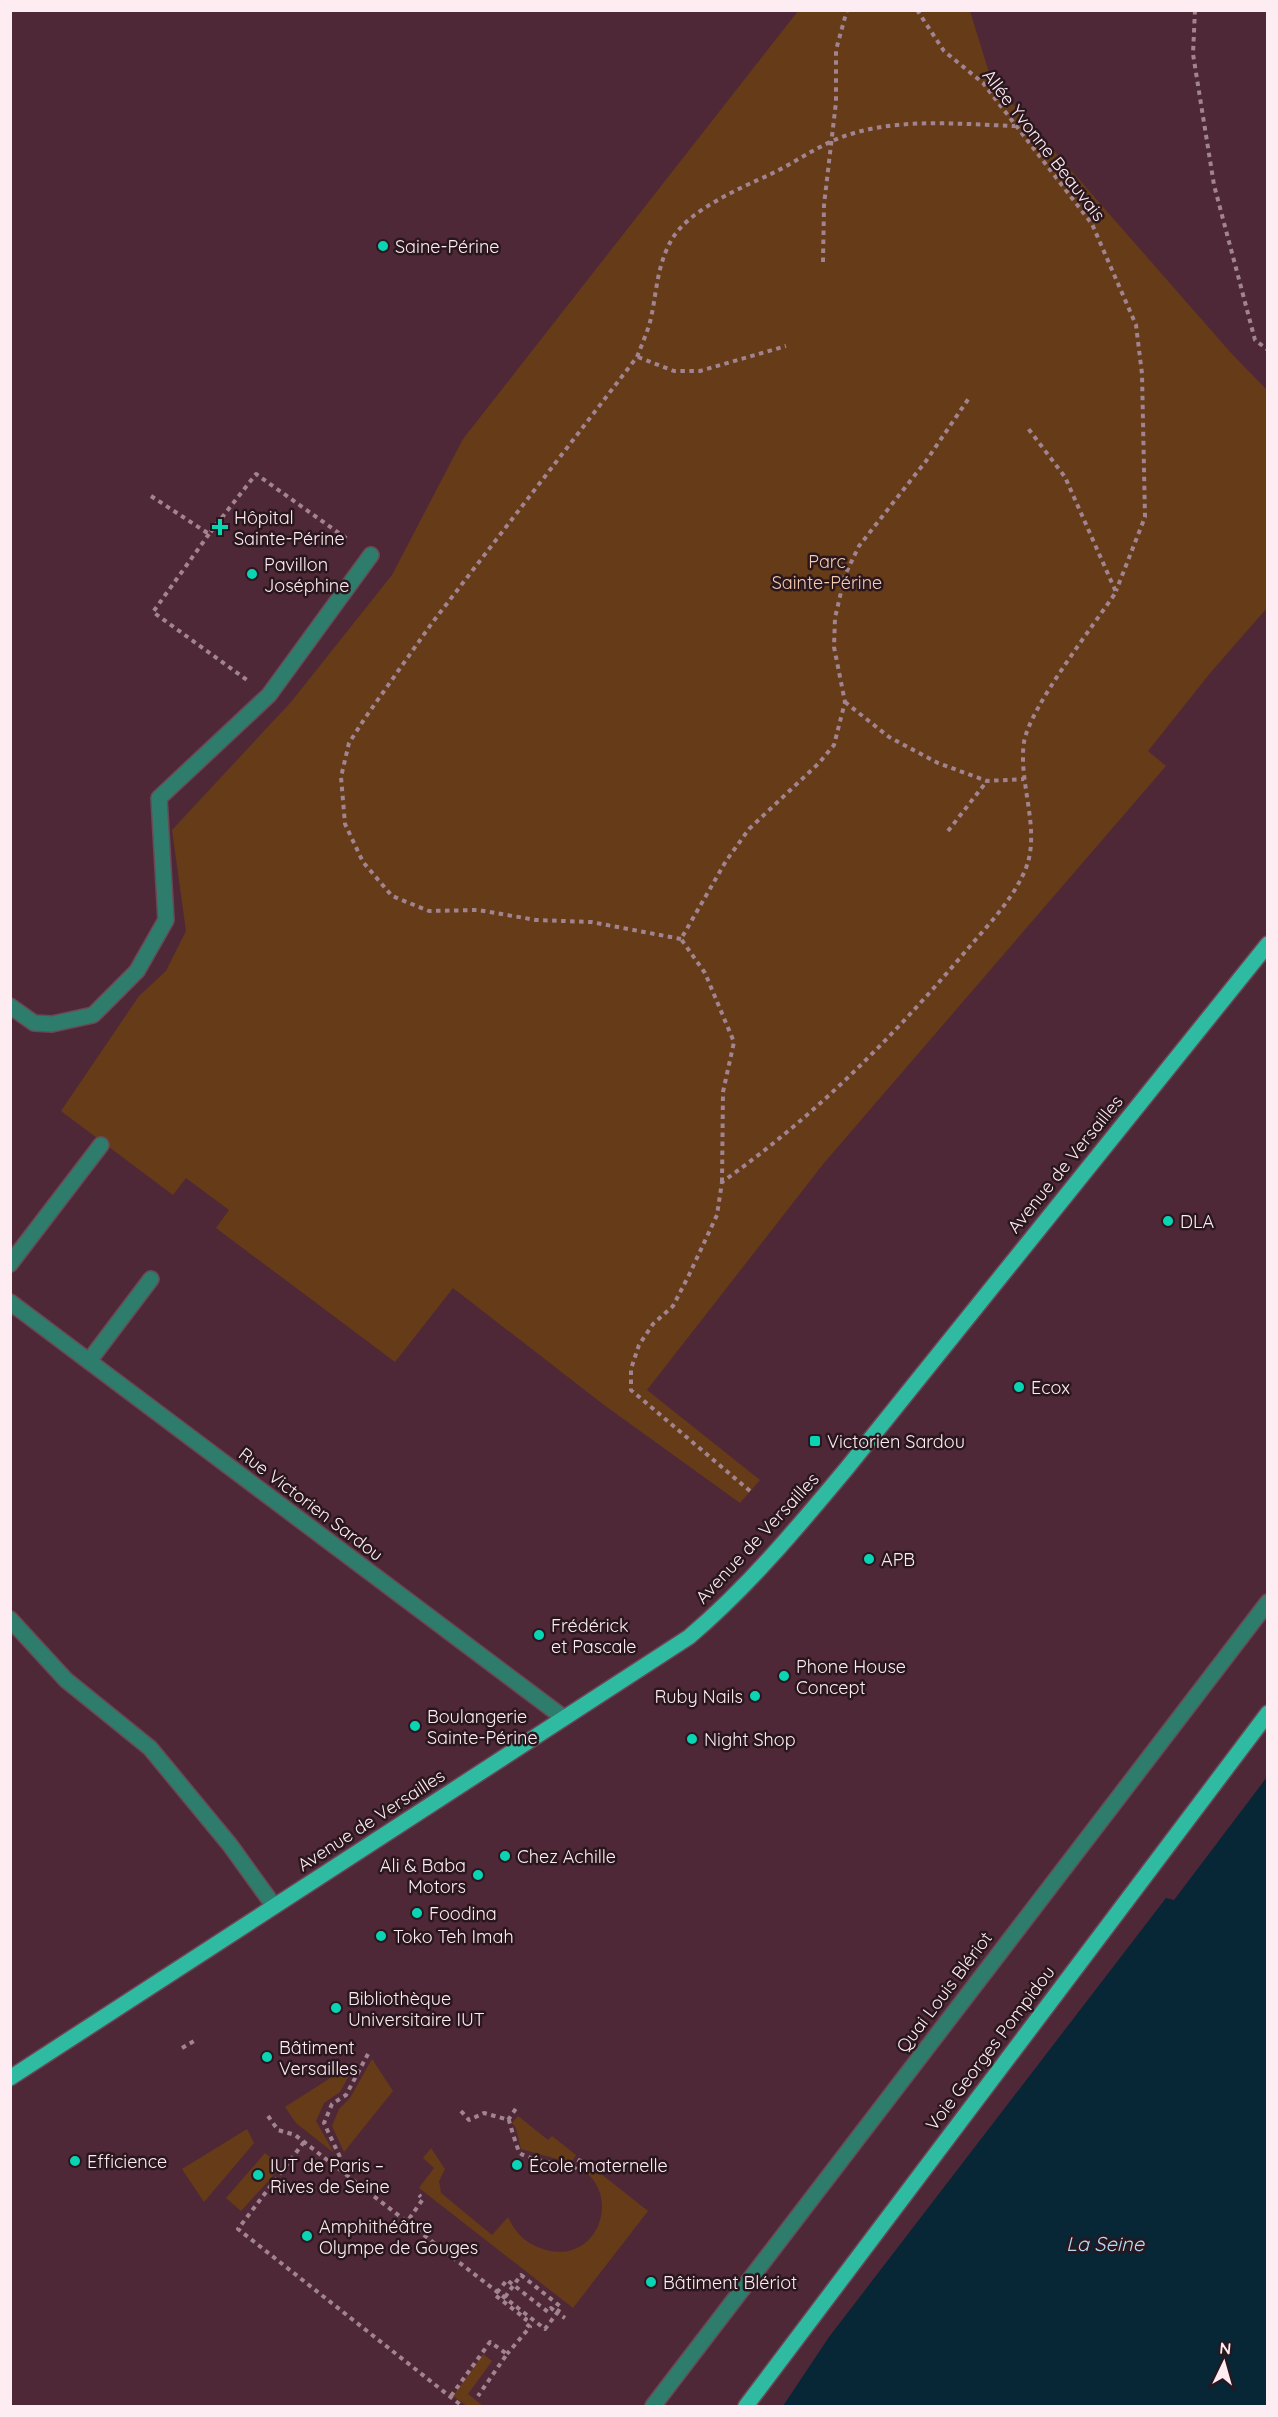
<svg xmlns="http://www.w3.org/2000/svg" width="1278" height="2417" viewBox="0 0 1278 2417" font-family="Quicksand,sans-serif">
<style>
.green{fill:#663b18}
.water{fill:#072636}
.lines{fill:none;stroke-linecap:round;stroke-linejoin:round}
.minor-casing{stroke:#6b4855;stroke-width:18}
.major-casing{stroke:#6b4855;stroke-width:18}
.path{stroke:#a1848f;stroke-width:4;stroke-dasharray:4.5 4.5;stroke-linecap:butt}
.minor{stroke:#2e7d6c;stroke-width:15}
.major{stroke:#2fbba1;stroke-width:15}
.poi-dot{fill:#09d5b5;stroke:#2a171e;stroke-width:2}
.labels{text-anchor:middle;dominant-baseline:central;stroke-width:5;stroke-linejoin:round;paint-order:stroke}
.street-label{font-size:18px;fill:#fdedf2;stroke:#2a171e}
.poi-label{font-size:18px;fill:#fdedf2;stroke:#2a171e;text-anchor:start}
.park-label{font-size:18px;fill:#f5ccb0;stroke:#2a171e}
.water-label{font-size:20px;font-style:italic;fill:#b1dcf8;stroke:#2a171e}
</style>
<rect width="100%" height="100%" fill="#4f2837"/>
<g class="green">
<path d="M 798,11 L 970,11 L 991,79 L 1231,353 L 1267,390 L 1267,608 L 1211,672 L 1148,751 L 1166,766 L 824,1163 L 647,1390 L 760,1480 L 740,1503 L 604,1405 L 453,1288 L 395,1362 L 216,1228 L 229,1210 L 186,1178 L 173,1195 L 61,1111 L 139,996 L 166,971 L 186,931 L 172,830 L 291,702 L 392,575 L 463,439 Z"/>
<path d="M 372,2059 L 393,2091 L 344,2152 L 332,2126 L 339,2109 L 350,2098 Z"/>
<path d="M 357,2061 L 340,2092 L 324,2103 L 316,2121 L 334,2153 L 296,2123 L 285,2107 Z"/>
<path d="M 518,2116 L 548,2140 L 552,2136 L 576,2155 L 571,2163 L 521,2149 L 516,2128 L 512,2123 Z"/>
<path d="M 247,2129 L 254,2143 L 204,2202 L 182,2169 Z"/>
<path d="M 431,2148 L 445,2169 L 439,2181 L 441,2193 L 492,2235 L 508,2217 C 516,2233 523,2241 540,2248 C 595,2269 624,2198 582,2169 L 586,2162 L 648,2211 L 573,2308 L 419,2188 L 434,2168 L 423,2158 Z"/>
<path d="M 265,2153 L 281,2167 L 241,2211 L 226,2198 Z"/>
<path d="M 483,2354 L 492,2361 L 468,2394 L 483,2406 L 467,2406 L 453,2396 Z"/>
</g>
<path class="water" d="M 1267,1777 L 1267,2406 L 783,2406 L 829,2337 L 1166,1898 L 1174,1900 Z"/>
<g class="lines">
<defs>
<g id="minor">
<path d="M 10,1006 L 34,1023 L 52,1024 L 93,1015 L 137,971 L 166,920 L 159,798 L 269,695 L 371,555"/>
<path d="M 10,1264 L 101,1145"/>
<path d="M 10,1302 L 564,1718"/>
<path d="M 89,1361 L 151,1279"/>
<path d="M 10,1619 L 66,1680 L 150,1748 L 230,1845 L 274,1906"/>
<path d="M 653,2406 L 1268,1602"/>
</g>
<g id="major">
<path d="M 10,2078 L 689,1637 C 748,1587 797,1528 847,1468 L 1268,944"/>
<path d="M 746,2406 L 1268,1713"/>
</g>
</defs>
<use href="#minor" class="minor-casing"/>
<use href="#major" class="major-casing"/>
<g class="path">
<path d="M 917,10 L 944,51 L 983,83 L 1092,224 L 1136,325 L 1142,374 L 1145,517 L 1116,591"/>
<path d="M 1195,10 L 1193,54 L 1214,185 L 1255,340 L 1268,350"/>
<path d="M 823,262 L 824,205 L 836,102 L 836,50 L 847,10"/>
<path d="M 638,357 L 674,371 L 700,371 L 786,346"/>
<path d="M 151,496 L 209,534 L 256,474 L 350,541"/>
<path d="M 209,534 L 153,612 L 247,680"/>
<path d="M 845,702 L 889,737 L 938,763 L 987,781 L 1024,779"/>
<path d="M 948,831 L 987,781"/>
<path d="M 681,939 L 591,922 L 536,920 L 478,910 L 429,911 L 392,896 L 363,862 L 345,824 L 341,777 L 349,743 L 365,718 L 432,623 L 637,357 C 642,344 648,331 651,318 C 657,290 657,265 672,239 C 689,210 740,188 769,175 C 790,165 809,152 830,142 C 886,116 954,124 1015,126"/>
<path d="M 722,1182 L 723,1092 L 734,1042 L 705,973 L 681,939 L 726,861 L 749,829 L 819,763 L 834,745 L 845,702 L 834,647 L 835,618 L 845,575 L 859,546 L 926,461 L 969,398"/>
<path d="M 750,1491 L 631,1390 L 631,1369 L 639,1345 L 653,1324 L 673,1306 L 689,1275 L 717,1215 L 722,1182 C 814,1117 892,1038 965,952 C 987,926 1013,900 1026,868 C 1041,829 1018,783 1024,742 C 1030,707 1094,625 1116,592 L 1065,477 L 1027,427"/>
<path d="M 182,2048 L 194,2041"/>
<path d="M 461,2111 L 469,2120 L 484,2113 L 509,2120 C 509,2122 518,2150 519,2152 C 524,2159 565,2165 575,2168 L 581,2158"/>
<path d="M 268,2116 L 278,2130 L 295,2135 L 545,2329 L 557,2313 L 565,2318"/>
<path d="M 508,2120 L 517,2107"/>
<path d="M 304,2142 L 238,2229 L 462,2406"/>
<path d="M 340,2157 L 324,2123 L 332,2104 L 346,2095 L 368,2054"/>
<path d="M 404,2226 L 423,2199 L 419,2195"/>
<path d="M 505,2297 L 521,2275 L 561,2307 L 557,2313 L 551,2308 L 548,2312 L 507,2280 L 495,2295 L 526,2319 L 524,2322 L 530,2327 L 507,2354"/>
<path d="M 451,2396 L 490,2342 L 507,2354 L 478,2396"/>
</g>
<use href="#minor" class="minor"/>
<use href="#major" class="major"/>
</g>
<g class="poi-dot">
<circle cx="383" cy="246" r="6"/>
<path d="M217 518h6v6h6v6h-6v6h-6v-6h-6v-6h6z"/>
<circle cx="252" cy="574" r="6"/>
<circle cx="1168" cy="1221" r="6"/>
<circle cx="1019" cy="1387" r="6"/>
<rect x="809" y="1435" width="12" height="12" rx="3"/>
<circle cx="869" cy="1559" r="6"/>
<circle cx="539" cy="1635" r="6"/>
<circle cx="784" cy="1676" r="6"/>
<circle cx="755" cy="1696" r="6"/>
<circle cx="415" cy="1726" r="6"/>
<circle cx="692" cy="1739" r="6"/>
<circle cx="505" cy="1856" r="6"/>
<circle cx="478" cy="1875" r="6"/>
<circle cx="417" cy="1913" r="6"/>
<circle cx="381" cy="1936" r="6"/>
<circle cx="336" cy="2008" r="6"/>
<circle cx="267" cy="2057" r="6"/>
<circle cx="75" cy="2161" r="6"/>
<circle cx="517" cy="2165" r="6"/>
<circle cx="258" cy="2175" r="6"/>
<circle cx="307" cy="2236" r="6"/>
<circle cx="651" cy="2282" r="6"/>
</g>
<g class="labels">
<g class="street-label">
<text transform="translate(1044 145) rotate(52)">Allée Yvonne Beauvais</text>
<text transform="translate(1065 1164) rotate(-51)">Avenue de Versailles</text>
<text transform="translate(311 1504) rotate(37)">Rue Victorien Sardou</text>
<text transform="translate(757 1538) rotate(-47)">Avenue de Versailles</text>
<text transform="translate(371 1820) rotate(-33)">Avenue de Versailles</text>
<text transform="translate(944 1992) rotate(-53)">Quai Louis Blériot</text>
<text transform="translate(990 2048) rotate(-53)">Voie Georges Pompidou</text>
</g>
<g class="poi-label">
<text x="395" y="246">Saine-Périne</text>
<text x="234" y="517">Hôpital<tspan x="234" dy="21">Sainte-Périne</tspan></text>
<text x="264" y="564">Pavillon<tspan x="264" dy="21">Joséphine</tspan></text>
<text x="1180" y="1221">DLA</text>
<text x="1031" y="1387">Ecox</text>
<text x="827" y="1441">Victorien Sardou</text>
<text x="881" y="1559">APB</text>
<text x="551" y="1625">Frédérick<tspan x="551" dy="21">et Pascale</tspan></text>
<text x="796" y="1666">Phone House<tspan x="796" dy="21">Concept</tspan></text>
<text x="743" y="1696" text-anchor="end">Ruby Nails</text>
<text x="427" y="1716">Boulangerie<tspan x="427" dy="21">Sainte-Périne</tspan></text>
<text x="704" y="1739">Night Shop</text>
<text x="517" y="1856">Chez Achille</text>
<text x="466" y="1865" text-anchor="end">Ali &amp; Baba<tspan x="466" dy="21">Motors</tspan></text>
<text x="429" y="1913">Foodina</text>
<text x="393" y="1936">Toko Teh Imah</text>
<text x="348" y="1998">Bibliothèque<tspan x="348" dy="21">Universitaire IUT</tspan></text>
<text x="279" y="2047">Bâtiment<tspan x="279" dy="21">Versailles</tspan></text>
<text x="87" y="2161">Efficience</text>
<text x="270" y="2165">IUT de Paris –<tspan x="270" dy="21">Rives de Seine</tspan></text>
<text x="529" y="2165">École maternelle</text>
<text x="319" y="2226">Amphithéâtre<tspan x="319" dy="21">Olympe de Gouges</tspan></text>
<text x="663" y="2282">Bâtiment Blériot</text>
</g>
<g class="park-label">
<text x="827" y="561">Parc<tspan x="827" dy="21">Sainte-Périne</tspan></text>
</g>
<g class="water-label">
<text x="1105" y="2243">La Seine</text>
</g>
</g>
<rect width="1278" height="2417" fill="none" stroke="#fdedf2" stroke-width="24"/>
<g transform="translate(1224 2363) rotate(5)" stroke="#2a171e" stroke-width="4.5" paint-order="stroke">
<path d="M0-4.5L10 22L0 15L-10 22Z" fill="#fdedf2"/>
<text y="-9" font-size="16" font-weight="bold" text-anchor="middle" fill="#fdedf2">N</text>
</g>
</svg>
